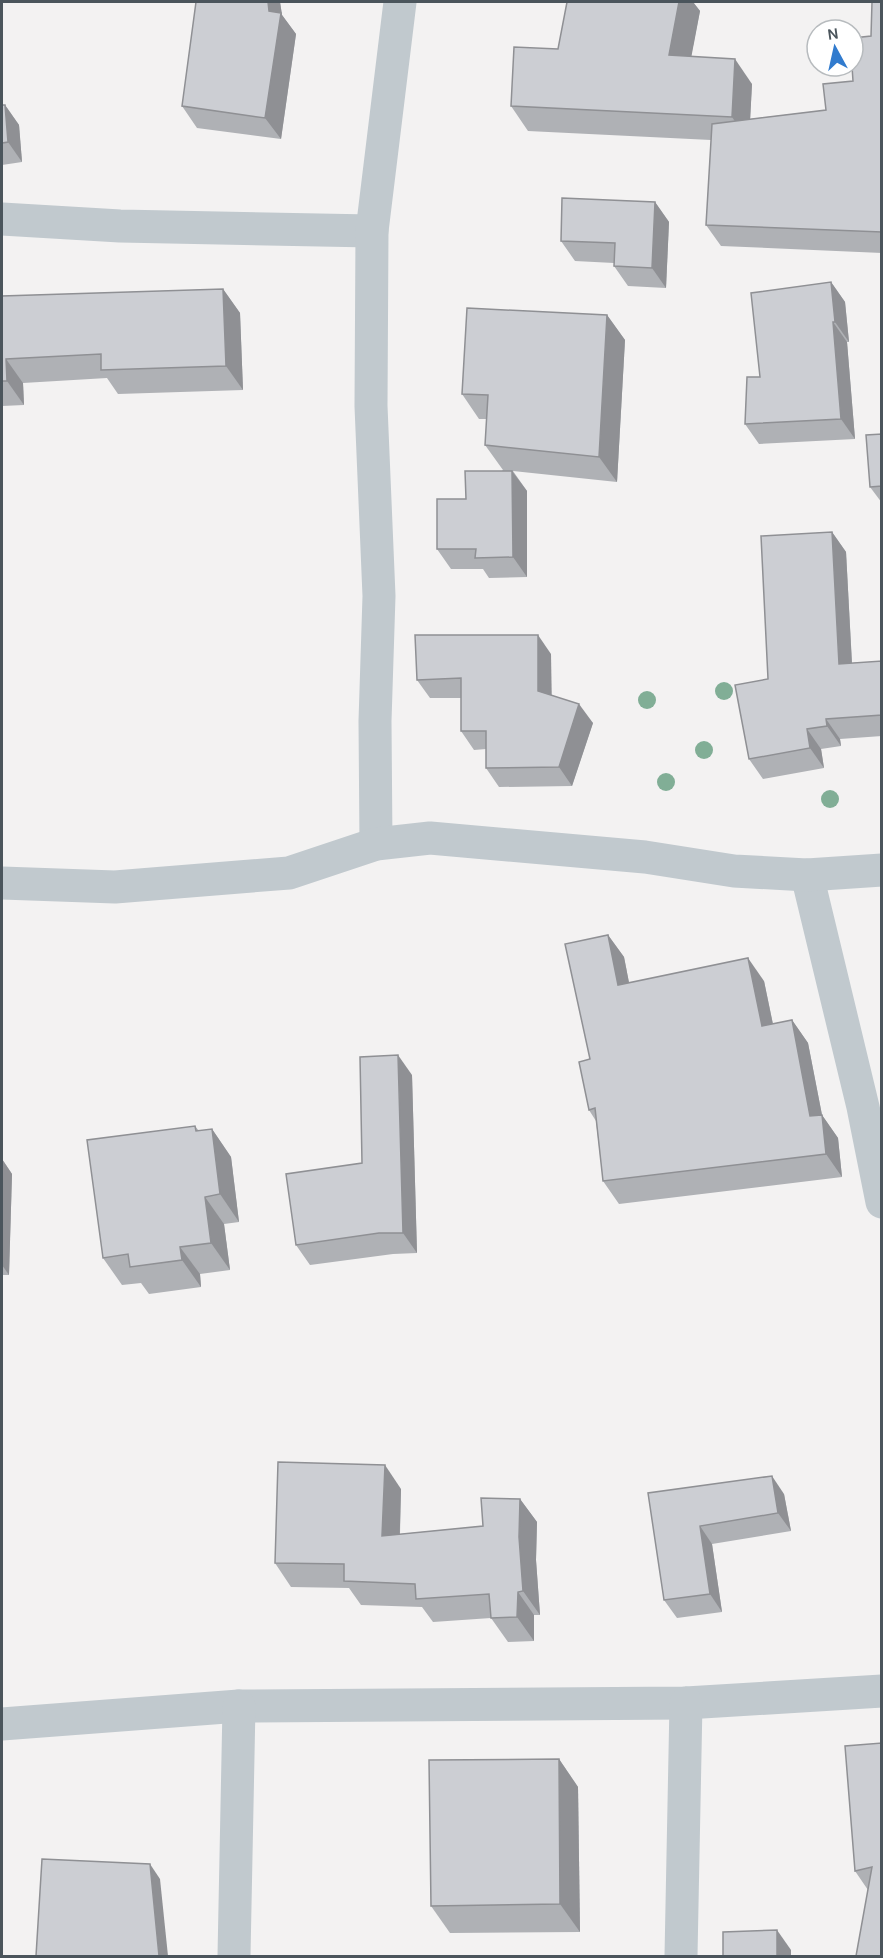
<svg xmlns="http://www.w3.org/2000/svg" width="883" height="1958" viewBox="0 0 883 1958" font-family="Karla,sans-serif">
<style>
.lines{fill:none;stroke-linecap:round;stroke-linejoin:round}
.minor{stroke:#c1c9ce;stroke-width:33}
.tree{fill:#81ae96}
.wall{fill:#afb1b5}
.shaded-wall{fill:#8f9094}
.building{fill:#ccced3;stroke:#8f9094;stroke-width:1.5}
</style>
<rect width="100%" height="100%" fill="#f3f2f2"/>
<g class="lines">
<g class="minor">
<path d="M 2,219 L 120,226 L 372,231"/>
<path d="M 376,844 L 375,721 L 379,596 L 371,406 L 372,231 L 400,2"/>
<path d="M 807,875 L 863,1107 L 882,1202"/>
<path d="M 2,883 L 115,887 L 289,873 L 376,844 L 430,838 L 645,857 L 734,871 L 807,875 L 882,870"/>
<path d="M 2,1724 L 239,1706 L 686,1703 L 882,1691"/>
<path d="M 234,1956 L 239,1706"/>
<path d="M 681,1956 L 686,1703"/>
</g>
</g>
<g class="tree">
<circle cx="724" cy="691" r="9"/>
<circle cx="647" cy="700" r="9"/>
<circle cx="704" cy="750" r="9"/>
<circle cx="666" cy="782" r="9"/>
<circle cx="830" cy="799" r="9"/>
</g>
<g class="wall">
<path d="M 196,2 L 280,2 L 282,15 L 296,34 L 281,139 L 197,128 L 182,106 Z"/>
<path d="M 567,2 L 693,2 L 700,11 L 691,56 L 752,84 L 750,119 L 826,110 L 853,81 L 871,36 L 882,2 L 882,253 L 721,246 L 706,225 L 711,140 L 528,131 L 511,106 L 558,49 Z"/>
<path d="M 2,105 L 5,105 L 19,125 L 22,162 L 2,165 Z"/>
<path d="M 655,202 L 669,222 L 666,288 L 628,286 L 614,266 L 614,263 L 575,261 L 561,241 Z"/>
<path d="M 831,282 L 845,302 L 849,342 L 847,342 L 855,439 L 759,444 L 745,424 L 760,377 Z"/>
<path d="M 223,289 L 240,313 L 243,390 L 118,394 L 107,378 L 23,383 L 24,405 L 2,406 L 2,296 Z"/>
<path d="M 607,315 L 625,340 L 617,482 L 513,471 L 527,491 L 527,577 L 489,578 L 483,569 L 451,569 L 437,549 L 466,499 L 503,470 L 485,445 L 487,419 L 479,419 L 462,394 Z"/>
<path d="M 882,486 L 882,503 L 870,487 Z"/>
<path d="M 832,532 L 846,552 L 852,663 L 882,661 L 882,736 L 840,739 L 841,746 L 821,749 L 824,768 L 763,779 L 749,759 L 768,679 Z"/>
<path d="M 551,654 L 551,695 L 593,723 L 572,786 L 499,787 L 486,768 L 486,749 L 474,750 L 461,731 L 461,698 L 430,698 L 417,680 Z"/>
<path d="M 608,935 L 624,957 L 629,983 L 764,981 L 773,1024 L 792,1020 L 808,1043 L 822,1115 L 838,1138 L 842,1177 L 619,1204 L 603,1181 L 596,1121 L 589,1110 Z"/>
<path d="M 412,1075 L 417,1253 L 393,1254 L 310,1265 L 296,1245 L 362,1163 Z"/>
<path d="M 195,1126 L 199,1131 L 212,1129 L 231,1157 L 239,1222 L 224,1224 L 230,1270 L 200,1274 L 201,1287 L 149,1294 L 141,1283 L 122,1285 L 103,1258 Z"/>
<path d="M 2,1159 L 12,1174 L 9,1275 L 2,1275 Z"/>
<path d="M 401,1489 L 400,1534 L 483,1526 L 520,1499 L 537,1522 L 536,1560 L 540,1615 L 534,1615 L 534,1641 L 508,1642 L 491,1618 L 433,1622 L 422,1607 L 361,1605 L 349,1588 L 291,1587 L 275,1563 Z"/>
<path d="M 648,1493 L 784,1494 L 791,1531 L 712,1544 L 722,1612 L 677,1618 L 664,1600 Z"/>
<path d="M 882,1743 L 882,1956 L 868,1890 L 855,1871 Z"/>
<path d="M 559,1759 L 578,1787 L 580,1932 L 450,1933 L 431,1906 Z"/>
</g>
<g class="shaded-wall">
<path d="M 268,2 L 280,2 L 282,15 L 296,34 L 281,139 L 265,118 L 269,11 Z"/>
<path d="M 679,2 L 693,2 L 700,11 L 687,80 L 669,55 Z"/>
<path d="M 735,59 L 752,84 L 749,142 L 732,117 Z"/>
<path d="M 5,105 L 19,125 L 22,162 L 8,142 Z"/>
<path d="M 655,202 L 669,222 L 666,288 L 652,268 Z"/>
<path d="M 831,282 L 845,302 L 849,342 L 835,322 Z"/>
<path d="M 223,289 L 240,313 L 243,390 L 226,366 Z"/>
<path d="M 607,315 L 625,340 L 617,482 L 599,457 Z"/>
<path d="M 833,322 L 847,342 L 855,439 L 841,419 Z"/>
<path d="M 6,359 L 23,383 L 24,405 L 7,381 Z"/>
<path d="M 512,471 L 527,491 L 527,577 L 513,557 Z"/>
<path d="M 832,532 L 846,552 L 853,684 L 839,664 Z"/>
<path d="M 538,635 L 551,654 L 552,710 L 538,691 Z"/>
<path d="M 579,704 L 593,723 L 572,786 L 559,767 Z"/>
<path d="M 826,719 L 840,739 L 841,746 L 827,726 Z"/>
<path d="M 807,729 L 821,749 L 824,768 L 810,748 Z"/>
<path d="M 608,935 L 624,957 L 634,1008 L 618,985 Z"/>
<path d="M 748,958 L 764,981 L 778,1049 L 762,1026 Z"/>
<path d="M 792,1020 L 808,1043 L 822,1115 L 838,1138 L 842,1177 L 826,1154 L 810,1116 Z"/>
<path d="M 398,1055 L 412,1075 L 417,1253 L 403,1233 Z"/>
<path d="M 212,1129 L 231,1157 L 239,1222 L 220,1194 Z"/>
<path d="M 2,1159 L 12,1174 L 9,1275 L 2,1265 Z"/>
<path d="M 205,1197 L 224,1224 L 230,1270 L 211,1243 Z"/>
<path d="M 180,1247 L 200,1274 L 201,1287 L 182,1260 Z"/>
<path d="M 385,1465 L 401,1489 L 399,1560 L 382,1536 Z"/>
<path d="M 772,1476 L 784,1494 L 791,1531 L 778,1513 Z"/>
<path d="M 520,1499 L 537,1522 L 536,1560 L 540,1615 L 523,1591 L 519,1537 Z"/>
<path d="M 700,1526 L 712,1544 L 722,1612 L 710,1594 Z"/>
<path d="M 518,1592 L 534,1615 L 534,1641 L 517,1617 Z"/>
<path d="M 559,1759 L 578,1787 L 580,1932 L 560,1904 Z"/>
<path d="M 150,1864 L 160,1879 L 168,1956 L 159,1956 Z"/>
<path d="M 777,1930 L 791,1950 L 791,1956 L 777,1956 Z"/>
</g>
<g class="building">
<path d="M 196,2 L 268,2 L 269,11 L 281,13 L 265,118 L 182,106 Z"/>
<path d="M 567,2 L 679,2 L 669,55 L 735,59 L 732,117 L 511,106 L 514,47 L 558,49 Z"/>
<path d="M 872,2 L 882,2 L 882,232 L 706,225 L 712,124 L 826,110 L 823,84 L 853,81 L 852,66 L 853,66 L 853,38 L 871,36 Z"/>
<path d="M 2,105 L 5,105 L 8,142 L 2,143 Z"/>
<path d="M 562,198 L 655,202 L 652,268 L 614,266 L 615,243 L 561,241 Z"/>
<path d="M 831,282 L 835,322 L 833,322 L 841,419 L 745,424 L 747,377 L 760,377 L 751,293 Z"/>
<path d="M 223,289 L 226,366 L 101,370 L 101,354 L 6,359 L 7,381 L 2,381 L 2,296 Z"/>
<path d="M 467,308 L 607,315 L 599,457 L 485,445 L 488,395 L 462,394 Z"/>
<path d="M 882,434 L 882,486 L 870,487 L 866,435 Z"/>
<path d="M 465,471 L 512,471 L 513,557 L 475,558 L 476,549 L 437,549 L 437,499 L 466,499 Z"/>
<path d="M 832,532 L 839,664 L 882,661 L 882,715 L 826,719 L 827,726 L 807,729 L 810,748 L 749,759 L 735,685 L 768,679 L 761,536 Z"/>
<path d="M 415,635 L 538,635 L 538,691 L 579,704 L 559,767 L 486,768 L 486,731 L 461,731 L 461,678 L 417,680 Z"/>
<path d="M 608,935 L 618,985 L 748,958 L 762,1026 L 792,1020 L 810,1116 L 822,1115 L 826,1154 L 603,1181 L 595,1108 L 589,1110 L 579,1062 L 590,1059 L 565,944 Z"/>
<path d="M 398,1055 L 403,1233 L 379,1233 L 296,1245 L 286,1174 L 362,1163 L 360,1057 Z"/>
<path d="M 195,1126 L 196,1131 L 212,1129 L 220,1194 L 205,1197 L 211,1243 L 180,1247 L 182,1260 L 130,1267 L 128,1254 L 103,1258 L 87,1140 Z"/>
<path d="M 278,1462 L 385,1465 L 382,1536 L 483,1526 L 481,1498 L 520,1499 L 519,1537 L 523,1591 L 518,1592 L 517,1617 L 491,1618 L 489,1594 L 416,1599 L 415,1584 L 344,1581 L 344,1564 L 275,1563 Z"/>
<path d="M 772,1476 L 778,1513 L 700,1526 L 710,1594 L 664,1600 L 648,1493 Z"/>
<path d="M 882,1743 L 882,1956 L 856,1956 L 872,1867 L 855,1871 L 845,1746 Z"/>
<path d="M 559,1759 L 560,1904 L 431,1906 L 429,1760 Z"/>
<path d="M 42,1859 L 150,1864 L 159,1956 L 36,1956 Z"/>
<path d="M 777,1930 L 777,1956 L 723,1956 L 723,1932 Z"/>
</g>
<rect width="883" height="1958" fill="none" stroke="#4b555c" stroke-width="6"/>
<g transform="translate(835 48) rotate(352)"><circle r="28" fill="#ffffff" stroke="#b7bbbe" stroke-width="1.5"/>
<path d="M0-4.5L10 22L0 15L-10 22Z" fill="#317bce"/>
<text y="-9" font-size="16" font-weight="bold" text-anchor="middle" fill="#4b555c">N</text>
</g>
</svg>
